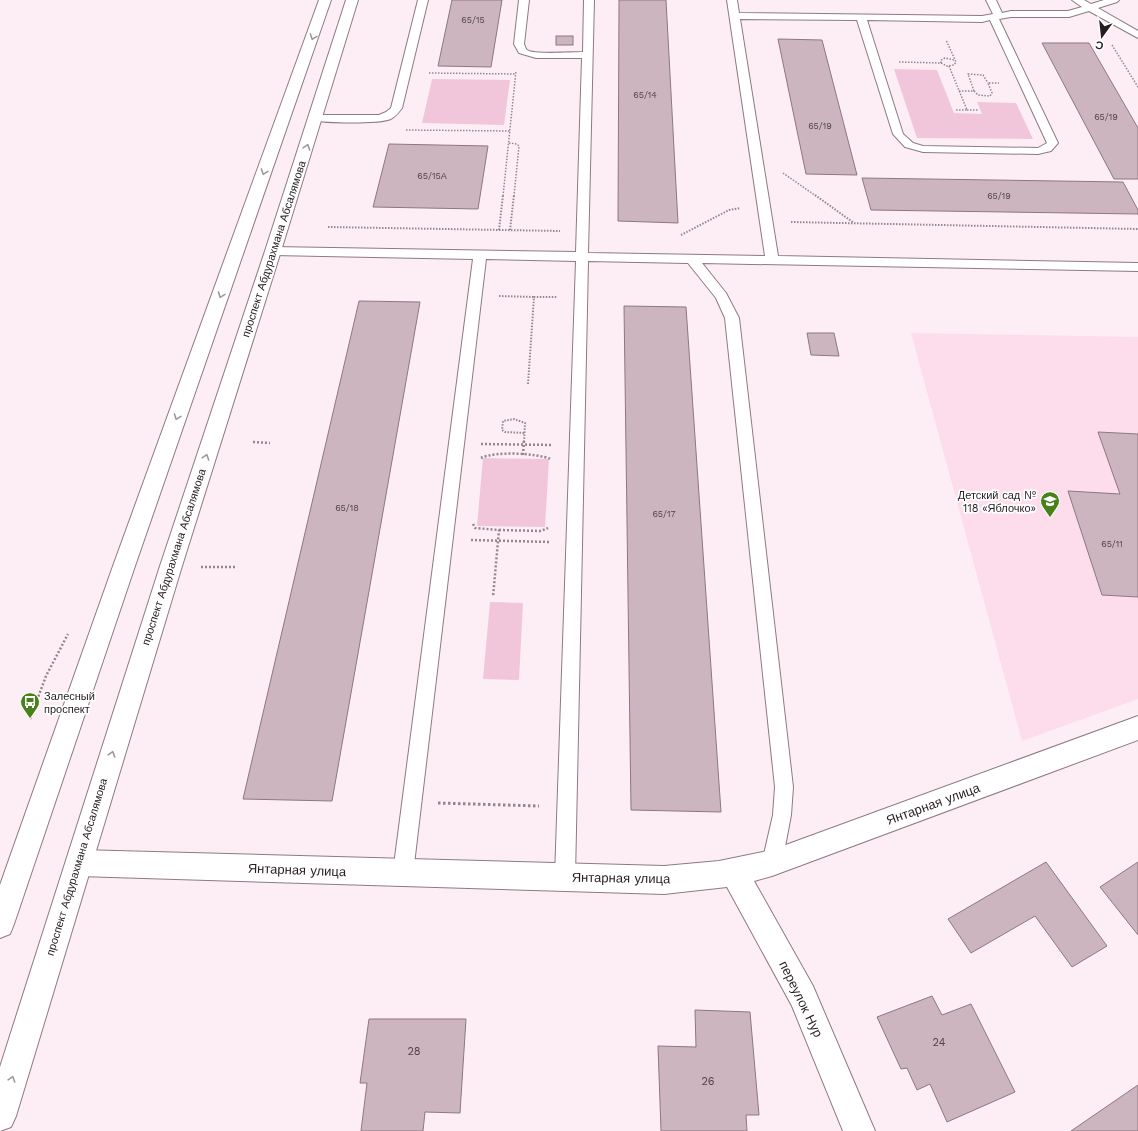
<svg xmlns="http://www.w3.org/2000/svg" width="1138" height="1131" viewBox="0 0 1138 1131" font-family="'Work Sans',sans-serif">
<style>
.built{fill:#fddceb}
.green{fill:#f2c6da}
.building{fill:#cdb5c0;stroke:#8d7781}
.lines{fill:none;stroke-linecap:round;stroke-linejoin:round}
.service-casing{stroke:#8f7983;stroke-width:2}
.minor-casing{stroke:#8f7983;stroke-width:2}
.secondary-casing{stroke:#8f7983;stroke-width:2}
.path-far3{stroke:#93878d;stroke-width:1.5;stroke-dasharray:1.5 1.5;stroke-linecap:butt}
.path-far2{stroke:#93878d;stroke-width:2;stroke-dasharray:1.5 1.5;stroke-linecap:butt}
.path-far1{stroke:#93878d;stroke-width:2.5;stroke-dasharray:2 2;stroke-linecap:butt}
.path{stroke:#93878d;stroke-width:3;stroke-dasharray:2.5 2.5;stroke-linecap:butt}
.service{fill:#fff;fill-rule:evenodd}
.minor{fill:#fff;fill-rule:evenodd}
.secondary{fill:#fff;fill-rule:evenodd}
.oneway{stroke:#9d999b}
.labels{text-anchor:middle;dominant-baseline:central;stroke-width:3.5;stroke-linejoin:round;paint-order:stroke}
.number-label{font-size:9px;fill:#4f4248}
.street-label{font-size:11px;fill:#251c20;stroke:#fff}
.poi-label{font-size:11px;fill:#251c20;stroke:#fff;text-anchor:end}
.near-number-label{font-size:11px;fill:#4f4248}
.near-street-label{font-size:13px;fill:#251c20;stroke:#fff}
</style>
<rect width="100%" height="100%" fill="#fdeef5"/>
<path class="built" d="M 911,333 L 1138,337 L 1138,699 L 1022,741 Z"/>
<g class="green">
<path d="M 894,69 L 937,70 L 954,113 L 982,114 L 977,102 L 1016,103 L 1033,139 L 917,138 Z"/>
<path d="M 432,79 L 510,80 L 504,125 L 422,123 Z"/>
<path d="M 483,458 L 549,459 L 545,527 L 477,526 Z"/>
<path d="M 490,602 L 523,603 L 519,680 L 483,679 Z"/>
</g>
<g class="building">
<path d="M 452,0 L 502,0 L 491,67 L 438,66 Z"/>
<path d="M 619,0 L 666,0 L 678,223 L 618,221 Z"/>
<rect x="556" y="36" width="17" height="9"/>
<path d="M 778,39 L 822,40 L 857,175 L 806,174 Z"/>
<path d="M 1042,43 L 1089,43 L 1138,128 L 1138,179 L 1114,179 Z"/>
<path d="M 389,144 L 488,146 L 478,209 L 373,207 Z"/>
<path d="M 862,178 L 1123,182 L 1138,210 L 1138,214 L 871,210 Z"/>
<path d="M 359,301 L 420,302 L 332,801 L 243,799 Z"/>
<path d="M 624,306 L 686,307 L 721,812 L 631,810 Z"/>
<path d="M 807,333 L 834,333 L 839,356 L 811,355 Z"/>
<path d="M 1098,432 L 1138,434 L 1138,597 L 1102,595 L 1068,491 L 1120,494 Z"/>
<path d="M 1046,862 L 1107,946 L 1072,967 L 1035,916 L 971,953 L 948,919 Z"/>
<path d="M 1138,862 L 1138,935 L 1100,887 Z"/>
<path d="M 932,996 L 942,1015 L 971,1004 L 1015,1092 L 947,1122 L 930,1084 L 917,1090 L 907,1068 L 901,1069 L 877,1017 Z"/>
<path d="M 695,1010 L 750,1012 L 759,1115 L 746,1115 L 747,1131 L 661,1131 L 658,1046 L 696,1047 Z"/>
<path d="M 369,1019 L 466,1019 L 460,1113 L 425,1112 L 423,1131 L 361,1131 L 367,1083 L 360,1083 Z"/>
<path d="M 1138,1085 L 1138,1131 L 1071,1131 Z"/>
</g>
<g class="lines">
<defs>
<g id="service">
<path d="M 418,0 L 428,0 L 402,108 C 399,112 396,116 391,119 C 379,124 325,123 312,120 L 311,118 L 312,116 L 316,115 L 379,115 L 386,112 L 391,108 Z"/>
<path d="M 519,0 L 529,0 L 524,44 C 525,46 525,48 527,50 C 534,55 573,52 583,52 L 584,0 L 594,0 L 588,253 L 765,256 L 727,0 L 737,0 L 739,13 L 982,16 L 993,14 L 986,0 L 996,0 L 1002,13 L 1011,11 L 1068,11 L 1082,7 L 1072,0 L 1084,0 L 1091,4 L 1104,0 L 1119,0 L 1117,2 L 1098,8 L 1138,31 L 1138,38 L 1089,11 L 1069,17 L 1011,17 L 999,19 L 1058,143 L 1051,151 L 1038,154 L 923,152 L 905,147 L 893,134 L 857,20 L 740,19 L 778,256 L 1138,263 L 1138,271 L 702,263 L 726,293 L 739,318 L 793,787 L 791,815 L 782,863 L 779,870 L 772,873 L 765,870 L 762,863 L 773,815 L 775,787 L 725,318 L 716,298 L 688,263 L 588,261 L 575,877 L 572,884 L 565,887 L 558,884 L 555,877 L 576,261 L 486,259 L 413,873 L 410,880 L 403,883 L 396,880 L 393,873 L 473,259 L 273,255 L 269,254 L 267,251 L 269,248 L 273,247 L 576,252 L 582,58 L 536,58 L 519,53 L 514,44 ZM 867,20 L 982,22 L 990,20 L 1047,143 L 1038,148 L 923,146 L 913,143 L 903,134 Z"/>
</g>
<path id="minor" d="M 1138,716 L 1138,740 L 772,876 L 754,881 L 813,986 L 875,1131 L 843,1131 L 792,1006 L 727,887 L 664,894 L 79,876 L 70,872 L 66,863 L 70,854 L 79,850 L 664,866 L 719,861 L 772,850 Z"/>
<g id="secondary">
<path d="M 319,0 L 331,0 L 135,566 L 14,924 L 10,934 L 0,938 L 0,885 L 113,566 Z"/>
<path d="M 346,0 L 358,0 L 281,251 L 182,566 L 16,1116 L 11,1127 L 0,1131 L 0,1067 L 160,566 L 265,251 Z"/>
</g>
</defs>
<use href="#service" class="service-casing"/>
<use href="#minor" class="minor-casing"/>
<use href="#secondary" class="secondary-casing"/>
<g class="path-far3">
<path d="M 1112,45 L 1138,87"/>
<path d="M 899,62 L 941,63 L 947,66 L 954,65 L 956,62 L 946,40"/>
<path d="M 941,63 L 941,60 L 945,58 L 954,60"/>
<path d="M 949,66 L 967,110 L 955,110"/>
<path d="M 429,73 L 516,74"/>
<path d="M 959,91 L 974,91 L 978,95 L 990,96 L 992,93 L 988,83 L 999,83"/>
<path d="M 974,91 L 968,74 L 983,75 L 988,83"/>
<path d="M 967,110 L 978,110"/>
<path d="M 406,130 L 510,131"/>
<path d="M 509,143 L 517,144 L 519,146 L 514,196"/>
<path d="M 783,173 L 816,196"/>
<path d="M 503,196 L 516,71"/>
</g>
<g class="path-far2">
<path d="M 815,195 L 854,223"/>
<path d="M 791,222 L 1138,229"/>
<path d="M 328,227 L 560,231"/>
<path d="M 499,230 L 503,195"/>
<path d="M 510,230 L 514,195"/>
<path d="M 681,235 L 729,210 L 740,208"/>
<path d="M 499,296 L 534,297"/>
<path d="M 528,384 L 534,297 L 557,297"/>
<path d="M 524,433 L 505,432 L 502,430 L 503,421 L 514,419 L 525,423 L 524,441"/>
</g>
<g class="path-far1">
<path d="M 253,442 L 270,443"/>
<path d="M 481,444 L 552,445"/>
<path d="M 523,455 L 524,440"/>
<path d="M 481,458 C 496,451 535,453 551,459"/>
<path d="M 473,524 L 475,528 L 499,530 L 493,597"/>
<path d="M 499,530 L 541,531 L 548,528"/>
<path d="M 471,540 L 550,542"/>
<path d="M 201,567 L 237,567"/>
<path d="M 30,719 L 46,676 L 68,634"/>
</g>
<path class="path" d="M 438,803 L 539,806"/>
<use href="#service" class="service"/>
<use href="#minor" class="minor"/>
<use href="#secondary" class="secondary"/>
</g>
<defs><path id="oneway-chevron" d="M-2-3.5L2.5 0L-2 3.5" fill="none" stroke-width="1.6" stroke-linecap="round" stroke-linejoin="round"/></defs>
<g class="oneway">
<use href="#oneway-chevron" transform="translate(313 37) rotate(110)"/>
<use href="#oneway-chevron" transform="translate(307 147) rotate(-72)"/>
<use href="#oneway-chevron" transform="translate(264 172) rotate(110)"/>
<use href="#oneway-chevron" transform="translate(221 295) rotate(110)"/>
<use href="#oneway-chevron" transform="translate(177 417) rotate(110)"/>
<use href="#oneway-chevron" transform="translate(206 457) rotate(-72)"/>
<use href="#oneway-chevron" transform="translate(112 754) rotate(-73)"/>
<use href="#oneway-chevron" transform="translate(12 1079) rotate(-73)"/>
</g>
<defs>
<symbol id="school-pin" viewBox="-11 -11 22 30"><path d="M0 17L-7.5 6A9.5 9.5 0 1 1 7.5 6Z" fill="#48811a" stroke="#fff"/><path d="M0-5L7-2L0 1L-7-2ZM-4 1L0 2.5L4 1V4Q0 6-4 4Z" fill="#fff"/></symbol>
<symbol id="bus-pin" viewBox="-11 -11 22 30"><path d="M0 17L-7.5 6A9.5 9.5 0 1 1 7.5 6Z" fill="#48811a" stroke="#fff"/><path d="M-5-6H5V4H4V6H2V4H-2V6H-4V4H-5ZM-3.5-4V0h7V-4ZM-3.5 1.2v1.5H-2V1.2ZM2 1.2v1.5H3.5V1.2Z" fill="#fff"/></symbol>
</defs>
<g fill-rule="evenodd">
<use href="#school-pin" x="1039" y="490" width="22" height="30"/>
<use href="#bus-pin" x="19" y="691" width="22" height="30"/>
</g>
<g class="labels">
<g class="number-label">
<text x="473" y="20">65/15</text>
<text x="645" y="95">65/14</text>
<text x="1106" y="117">65/19</text>
<text x="820" y="126">65/19</text>
<text x="432" y="176">65/15А</text>
<text x="999" y="196">65/19</text>
<text x="347" y="508">65/18</text>
<text x="664" y="514">65/17</text>
<text x="1112" y="544">65/11</text>
</g>
<g class="street-label">
<text transform="translate(274 249) rotate(-72)">проспект Абдурахмана Абсалямова</text>
<text transform="translate(174 557) rotate(-72)">проспект Абдурахмана Абсалямова</text>
<text transform="translate(77 867) rotate(-73)">проспект Абдурахмана Абсалямова</text>
</g>
<g class="poi-label">
<text x="1036" y="495">Детский сад №<tspan x="1036" dy="13">118 «Яблочко»</tspan></text>
<text x="44" y="696" text-anchor="start">Залесный<tspan x="44" dy="13">проспект</tspan></text>
</g>
<g class="near-number-label">
<text x="939" y="1042">24</text>
<text x="414" y="1051">28</text>
<text x="708" y="1081">26</text>
</g>
<g class="near-street-label">
<text transform="translate(933 804) rotate(-20)">Янтарная улица</text>
<text transform="translate(297 870) rotate(2)">Янтарная улица</text>
<text transform="translate(621 878) rotate(1)">Янтарная улица</text>
<text transform="translate(801 999) rotate(64)">переулок Нур</text>
</g>
</g>
<g transform="translate(1102 36) rotate(195)" stroke="#ffffff" stroke-width="3" paint-order="stroke">
<path d="M0-3L7 15L0 10L-7 15Z" fill="#251c20"/>
<text y="-6" font-size="11" font-weight="bold" text-anchor="middle" fill="#251c20">С</text>
</g>
</svg>
